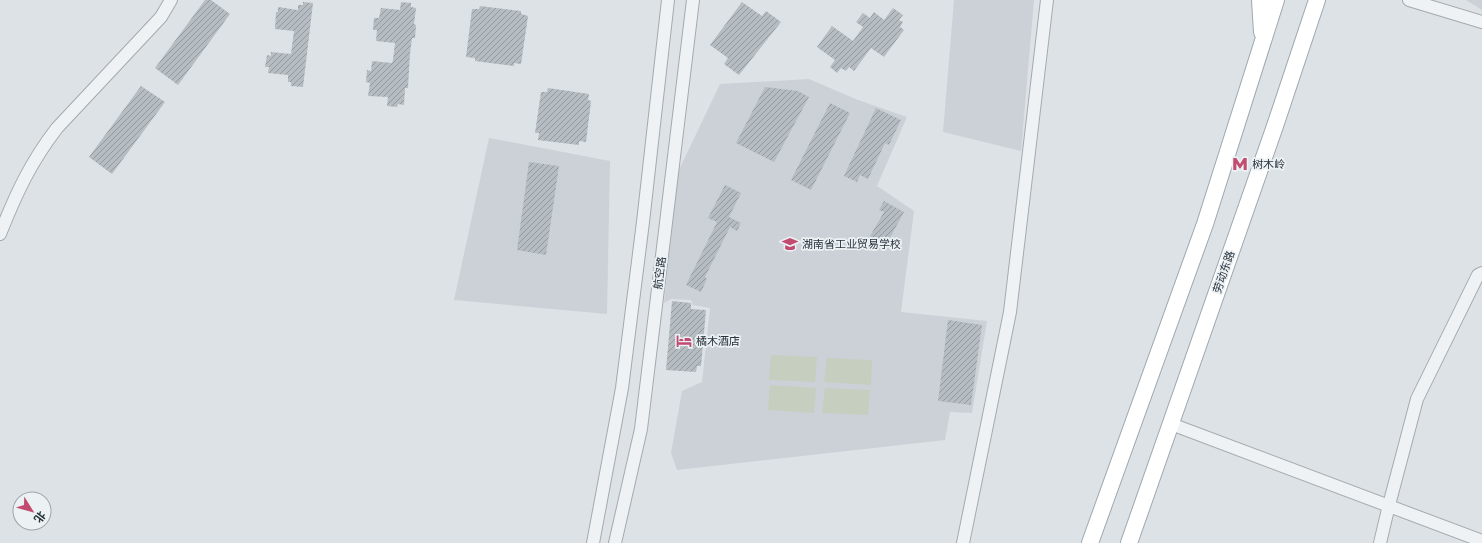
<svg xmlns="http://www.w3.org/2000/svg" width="1482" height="543" viewBox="0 0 1482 543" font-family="'DejaVu Sans','Noto Sans SC',sans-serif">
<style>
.built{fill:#cbd1d7}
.pitch{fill:#c6cfbf}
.building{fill:url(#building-hatch)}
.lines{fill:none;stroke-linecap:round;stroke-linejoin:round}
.minor-casing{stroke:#a3aaaf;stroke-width:14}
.major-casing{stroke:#9ea8b0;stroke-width:18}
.minor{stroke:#eff2f4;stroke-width:12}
.major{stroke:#fff;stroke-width:16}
.labels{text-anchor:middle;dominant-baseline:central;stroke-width:3.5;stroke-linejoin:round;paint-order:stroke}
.poi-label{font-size:11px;fill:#28323b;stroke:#ecf1f4;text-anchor:start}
.street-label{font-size:11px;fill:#28323b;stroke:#ecf1f4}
</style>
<defs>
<pattern id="building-hatch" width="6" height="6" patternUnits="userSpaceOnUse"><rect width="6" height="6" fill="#b5bcc2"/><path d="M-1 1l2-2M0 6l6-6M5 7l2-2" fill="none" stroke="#93999f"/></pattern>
</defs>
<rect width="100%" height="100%" fill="#dde2e6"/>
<g class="built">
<path d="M 954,0 L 1034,0 L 1021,151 L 943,132 Z"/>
<path d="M 1466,0 L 1482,0 L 1482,10 Z"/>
<path d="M 809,79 L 858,100 L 907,117 L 877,186 L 914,211 L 901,312 L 987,321 L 972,413 L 950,412 L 945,440 L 677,470 L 671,453 L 682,391 L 702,382 L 710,308 L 693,305 L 691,300 L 671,299 L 664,303 L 678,172 L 720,84 Z"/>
<path d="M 489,138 L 610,161 L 607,314 L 454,300 Z"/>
</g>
<g class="pitch">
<path d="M 771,355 L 817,357 L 815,382 L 769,380 Z"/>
<path d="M 827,358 L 872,360 L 871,385 L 824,382 Z"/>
<path d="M 770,385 L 816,388 L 814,413 L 768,410 Z"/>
<path d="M 825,388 L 870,390 L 868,415 L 822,413 Z"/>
</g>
<g class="building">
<path d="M 205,0 L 211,0 L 230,14 L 178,85 L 155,68 Z"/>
<path d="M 303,2 L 313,3 L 303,87 L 291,86 L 291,82 L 288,82 L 288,75 L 268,73 L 269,67 L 265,67 L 267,55 L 271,56 L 271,52 L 291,54 L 294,31 L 275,29 L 276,12 L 278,12 L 278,7 L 298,10 L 298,5 L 303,5 Z"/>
<path d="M 401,2 L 411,3 L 411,7 L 416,8 L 414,24 L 416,25 L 415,38 L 412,38 L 410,53 L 408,88 L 405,88 L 404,105 L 398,104 L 397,107 L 387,106 L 388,97 L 368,96 L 370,83 L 366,82 L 367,70 L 371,71 L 372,61 L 392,63 L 393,60 L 395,43 L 376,41 L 377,30 L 373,30 L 374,18 L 379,18 L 381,8 L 400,10 Z"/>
<path d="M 742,2 L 762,16 L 766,11 L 781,22 L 739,75 L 724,64 L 728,58 L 710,45 Z"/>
<path d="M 480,6 L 521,11 L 521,14 L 528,16 L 521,64 L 514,63 L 514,66 L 475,61 L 475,58 L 466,57 L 472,9 L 479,9 Z"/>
<path d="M 893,8 L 903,15 L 899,20 L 903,22 L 900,27 L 904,30 L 884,57 L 871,48 L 854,71 L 849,67 L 846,71 L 841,68 L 837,73 L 830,67 L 835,60 L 817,47 L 832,26 L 853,41 L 863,27 L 856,22 L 863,13 L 870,18 L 874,12 L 884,20 Z"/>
<path d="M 141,86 L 165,102 L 112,174 L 89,157 Z"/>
<path d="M 765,87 L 798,91 L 809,97 L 774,162 L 736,143 Z"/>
<path d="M 548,88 L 589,94 L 588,100 L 591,101 L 586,142 L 579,141 L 579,145 L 538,140 L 539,133 L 535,133 L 541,92 L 547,92 Z"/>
<path d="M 830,103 L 850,113 L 811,190 L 791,180 Z"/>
<path d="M 876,108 L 901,120 L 889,145 L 885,143 L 868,179 L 860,175 L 857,182 L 844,176 Z"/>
<path d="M 529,162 L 559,166 L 546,255 L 517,250 Z"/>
<path d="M 725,185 L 741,193 L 729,217 L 741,223 L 737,231 L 730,227 L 705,277 L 707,279 L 701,292 L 686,285 L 717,222 L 708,218 Z"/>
<path d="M 884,201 L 904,212 L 886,245 L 870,236 L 884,212 L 879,210 Z"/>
<path d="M 672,301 L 691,303 L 691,309 L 706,310 L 701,366 L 697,366 L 696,372 L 666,370 Z"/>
<path d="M 948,320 L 982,325 L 971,405 L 938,401 Z"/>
</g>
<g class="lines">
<defs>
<g id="minor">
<path d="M 1409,0 L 1482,22"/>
<path d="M 0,234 C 16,194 30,163 57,128 L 161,17 L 171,0"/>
<path d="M 1171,424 L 1482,541"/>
<path d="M 593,543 L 622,388 L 643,222 L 668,0"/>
<path d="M 615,543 L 641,429 L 693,0"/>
<path d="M 963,543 L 1010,312 L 1047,0"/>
<path d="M 1380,543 L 1389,505 L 1417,399 L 1478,275 L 1482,273"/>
</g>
<g id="major">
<path d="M 1260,0 L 1262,32"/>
<path d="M 1090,543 L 1205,224 L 1276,0"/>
<path d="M 1129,543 L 1275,126 L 1317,0"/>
</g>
</defs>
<use href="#minor" class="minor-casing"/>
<use href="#major" class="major-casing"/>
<use href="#minor" class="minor"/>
<use href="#major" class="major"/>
</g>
<defs>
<symbol id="metro-bare" viewBox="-9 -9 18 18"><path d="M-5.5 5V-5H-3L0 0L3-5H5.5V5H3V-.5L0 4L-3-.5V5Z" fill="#c24b70" stroke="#ecf1f4" stroke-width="2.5" paint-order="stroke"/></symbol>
<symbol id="school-bare" viewBox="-9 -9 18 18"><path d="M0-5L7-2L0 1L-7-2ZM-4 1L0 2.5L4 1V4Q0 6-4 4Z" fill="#c24b70" stroke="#ecf1f4" stroke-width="2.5" paint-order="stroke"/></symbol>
<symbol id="hotel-bare" viewBox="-9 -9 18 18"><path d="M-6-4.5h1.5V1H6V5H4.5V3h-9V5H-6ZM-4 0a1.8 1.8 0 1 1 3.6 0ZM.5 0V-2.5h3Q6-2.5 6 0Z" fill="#c24b70" stroke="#ecf1f4" stroke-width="2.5" paint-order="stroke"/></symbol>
</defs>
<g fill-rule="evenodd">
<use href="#metro-bare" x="1229" y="153" width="22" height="22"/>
<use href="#school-bare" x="779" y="233" width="22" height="22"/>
<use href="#hotel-bare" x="673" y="330" width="22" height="22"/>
</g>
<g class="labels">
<g class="poi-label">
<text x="1252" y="164">树木岭</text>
<text x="802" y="244">湖南省工业贸易学校</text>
<text x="696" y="341">橘木酒店</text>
</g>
<g class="street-label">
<text transform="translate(1224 272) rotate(-71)">劳动东路</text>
<text transform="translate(660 273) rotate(-83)">航空路</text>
</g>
</g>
<g transform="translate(32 511) rotate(127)"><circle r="19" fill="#ecf1f4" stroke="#9ea5aa"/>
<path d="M0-3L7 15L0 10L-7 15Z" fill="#c24b70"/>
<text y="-6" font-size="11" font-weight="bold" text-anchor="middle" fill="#28323b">北</text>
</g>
</svg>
